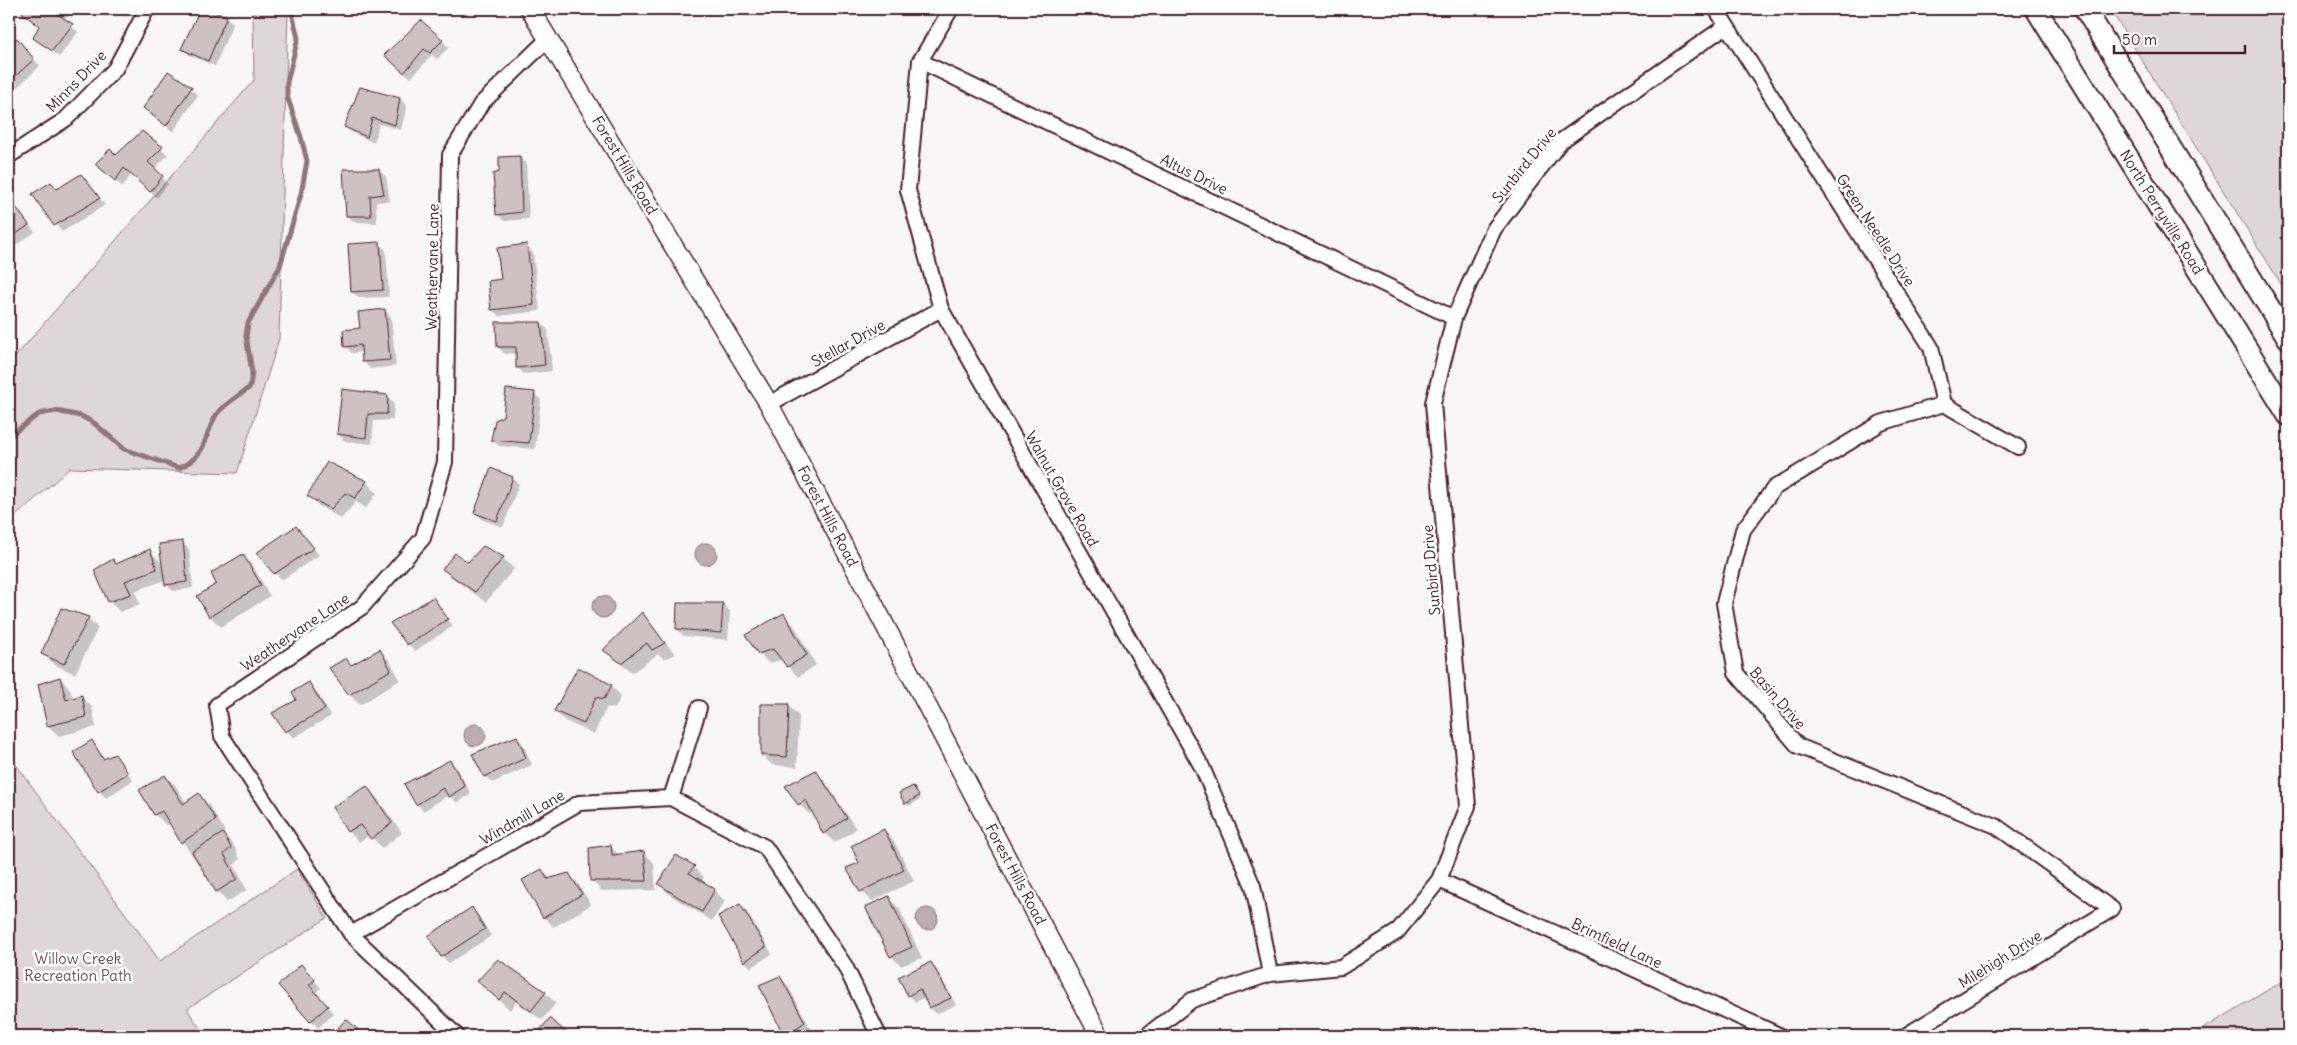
<svg xmlns="http://www.w3.org/2000/svg" width="2297" height="1045" viewBox="0 0 2297 1045" font-family="Delius,sans-serif">
<style>
.green{fill:#ded6d9;stroke:#947a82}
.water{fill:#bdadb0;stroke:#8f747b}
.shadow{fill:#0003}
.lines{fill:none;stroke-linecap:round;stroke-linejoin:round}
.stream{stroke:#8f747b;stroke-width:5}
.building{fill:#cdc1c4;stroke:#4a1f2b}
.minor-casing{stroke:#4a1f2b;stroke-width:18}
.tertiary-casing{stroke:#4a1f2b;stroke-width:21}
.secondary-casing{stroke:#4a1f2b;stroke-width:24}
.minor{stroke:#fff;stroke-width:14}
.tertiary{stroke:#fff;stroke-width:18}
.secondary{stroke:#fff;stroke-width:20}
.labels{text-anchor:middle;dominant-baseline:central;stroke-width:5;stroke-linejoin:round;paint-order:stroke}
.street-label{font-size:15px;fill:#4a1f2b;stroke:#fff}
.park-label{font-size:15px;fill:#6f4d56;stroke:#fff}
</style>
<rect width="100%" height="100%" fill="#f8f6f7"/>
<filter id="ink" filterUnits="userSpaceOnUse"><feTurbulence type="fractalNoise" baseFrequency=".02" numOctaves="2"/><feDisplacementMap in="SourceGraphic" scale="10" xChannelSelector="R" yChannelSelector="G"/><feConvolveMatrix kernelMatrix="1 2 1 2 8 2 1 2 1" color-interpolation-filters="sRGB"/></filter>
<g filter="url(#ink)">
<g class="green">
<path d="M 253,9 L 288,9 L 279,339 L 237,473 L 70,468 L 9,522 L 9,364 L 254,80 Z"/>
<path d="M 2110,9 L 2288,9 L 2288,295 Z"/>
<path d="M 9,755 L 160,961 L 297,869 L 327,918 L 187,1009 L 205,1036 L 9,1036 Z"/>
<path d="M 2288,978 L 2288,1036 L 2191,1036 Z"/>
</g>
<g class="water">
<circle cx="706" cy="554" r="11"/>
<circle cx="603" cy="607" r="11"/>
<circle cx="475" cy="735" r="11"/>
<circle cx="927" cy="919" r="11"/>
</g>
<g class="shadow">
<path d="M 28,9 L 76,9 L 64,20 L 78,32 L 59,57 L 35,38 L 40,27 L 23,13 Z"/>
<path d="M 201,9 L 226,17 L 233,23 L 215,66 L 189,55 L 183,49 Z"/>
<path d="M 421,21 L 449,47 L 437,59 L 432,55 L 411,78 L 392,62 Z"/>
<path d="M 17,40 L 40,66 L 9,95 L 9,46 Z"/>
<path d="M 168,73 L 198,95 L 173,132 L 150,112 Z"/>
<path d="M 361,88 L 400,99 L 407,106 L 401,130 L 379,124 L 374,143 L 353,133 L 346,127 Z"/>
<path d="M 142,132 L 168,155 L 154,169 L 168,184 L 157,198 L 132,173 L 123,187 L 103,171 Z"/>
<path d="M 520,157 L 526,164 L 529,219 L 504,221 L 497,214 Z"/>
<path d="M 379,170 L 386,177 L 390,201 L 376,202 L 377,223 L 354,222 L 347,215 Z"/>
<path d="M 87,182 L 105,205 L 62,232 L 34,194 Z"/>
<path d="M 16,209 L 35,232 L 9,250 L 9,213 Z"/>
<path d="M 379,244 L 386,250 L 389,297 L 359,298 L 352,292 Z"/>
<path d="M 526,246 L 533,253 L 540,311 L 499,316 L 492,310 Z"/>
<path d="M 385,310 L 391,317 L 396,366 L 370,369 L 364,362 L 362,352 L 352,353 L 345,346 Z"/>
<path d="M 541,323 L 548,330 L 552,371 L 524,374 L 517,367 L 517,353 L 505,354 L 498,347 Z"/>
<path d="M 534,393 L 541,400 L 535,449 L 499,446 L 492,440 L 504,417 Z"/>
<path d="M 387,396 L 394,403 L 393,420 L 374,421 L 372,444 L 345,441 L 338,434 Z"/>
<path d="M 327,464 L 366,482 L 377,493 L 366,508 L 356,502 L 341,519 L 319,506 L 309,496 Z"/>
<path d="M 512,478 L 519,484 L 503,527 L 483,520 L 476,513 Z"/>
<path d="M 303,534 L 319,555 L 282,580 L 258,553 Z"/>
<path d="M 182,542 L 189,549 L 193,588 L 173,591 L 166,584 L 165,580 L 135,591 L 140,604 L 120,612 L 110,602 L 96,570 L 117,565 L 149,551 L 160,561 L 163,569 Z"/>
<path d="M 483,548 L 503,558 L 514,569 L 486,602 L 454,579 L 444,569 L 468,563 Z"/>
<path d="M 242,556 L 253,566 L 270,596 L 221,627 L 210,616 L 198,596 L 218,585 Z"/>
<path d="M 433,599 L 453,626 L 415,651 L 408,644 Z"/>
<path d="M 678,604 L 723,604 L 730,611 L 728,640 L 684,636 L 677,629 Z"/>
<path d="M 642,614 L 675,654 L 664,659 L 658,654 L 632,673 L 604,650 Z"/>
<path d="M 783,615 L 794,625 L 816,665 L 798,677 L 782,659 L 769,664 L 759,653 Z"/>
<path d="M 88,618 L 98,628 L 75,674 L 53,664 L 43,654 Z"/>
<path d="M 380,651 L 390,661 L 400,680 L 360,705 L 350,695 L 346,659 L 352,666 Z"/>
<path d="M 60,678 L 70,689 L 73,699 L 81,697 L 92,707 L 96,727 L 59,736 L 48,726 Z"/>
<path d="M 309,684 L 316,691 L 331,716 L 293,738 L 274,714 L 297,701 Z"/>
<path d="M 611,686 L 621,696 L 615,709 L 607,707 L 594,734 L 565,721 L 555,711 Z"/>
<path d="M 788,705 L 799,716 L 797,767 L 772,765 L 762,755 Z"/>
<path d="M 517,738 L 523,744 L 532,765 L 492,783 L 485,776 Z"/>
<path d="M 92,742 L 105,759 L 115,756 L 133,780 L 106,798 L 99,791 Z"/>
<path d="M 450,761 L 457,768 L 471,794 L 457,803 L 449,795 L 423,811 L 417,804 Z"/>
<path d="M 815,772 L 826,782 L 856,829 L 835,843 L 824,833 L 814,812 L 809,814 L 799,804 Z"/>
<path d="M 165,776 L 176,786 L 186,803 L 199,795 L 209,805 L 225,831 L 222,833 L 233,844 L 240,859 L 234,865 L 247,890 L 227,902 L 217,891 L 170,823 L 166,825 L 155,814 L 141,791 Z"/>
<path d="M 367,787 L 377,798 L 402,833 L 382,848 L 370,835 L 359,842 L 348,831 Z"/>
<path d="M 913,787 L 921,799 L 909,806 L 906,803 Z"/>
<path d="M 884,830 L 894,841 L 914,881 L 872,901 L 861,891 L 860,863 Z"/>
<path d="M 610,846 L 619,855 L 644,852 L 654,863 L 656,890 L 602,891 L 591,880 Z"/>
<path d="M 694,867 L 704,877 L 701,882 L 714,890 L 725,901 L 712,921 L 670,895 L 660,884 Z"/>
<path d="M 542,870 L 551,879 L 569,874 L 579,885 L 591,905 L 554,927 L 544,917 Z"/>
<path d="M 889,898 L 899,908 L 922,958 L 901,966 L 891,956 Z"/>
<path d="M 740,906 L 747,912 L 772,954 L 751,968 L 745,961 Z"/>
<path d="M 472,909 L 479,916 L 491,936 L 449,963 L 442,956 Z"/>
<path d="M 498,961 L 545,993 L 556,1003 L 542,1020 L 516,1002 L 510,1010 L 489,991 Z"/>
<path d="M 931,964 L 937,970 L 956,1005 L 936,1014 L 930,1008 L 925,997 L 916,1002 L 909,995 L 900,977 Z"/>
<path d="M 308,973 L 321,988 L 315,993 L 334,1014 L 318,1028 L 279,985 Z"/>
<path d="M 780,977 L 787,984 L 811,1029 L 800,1036 L 785,1035 Z"/>
</g>
<g class="lines">
<path class="stream" d="M 9,436 L 39,414 L 56,411 L 81,416 L 94,423 L 124,449 L 179,468 C 208,455 203,438 216,415 C 223,405 240,395 250,387 L 252,372 L 246,336 L 248,323 L 280,266 L 301,194 L 307,161 L 301,137 L 287,96 L 287,82 L 298,38 L 291,9"/>
</g>
<g class="building">
<path d="M 26,9 L 63,9 L 57,14 L 73,24 L 52,51 L 33,38 L 39,26 L 22,13 Z"/>
<path d="M 200,9 L 208,9 L 227,16 L 208,61 L 181,49 Z"/>
<path d="M 421,20 L 443,40 L 430,53 L 424,49 L 404,73 L 384,55 Z"/>
<path d="M 17,38 L 34,59 L 9,82 L 9,45 Z"/>
<path d="M 168,71 L 192,87 L 166,126 L 143,108 Z"/>
<path d="M 360,87 L 400,98 L 395,125 L 372,118 L 367,137 L 344,127 Z"/>
<path d="M 142,131 L 163,147 L 148,162 L 163,176 L 150,192 L 124,168 L 115,181 L 95,164 L 110,149 L 116,155 Z"/>
<path d="M 520,156 L 522,212 L 496,215 L 493,174 L 499,172 L 499,157 Z"/>
<path d="M 343,169 L 379,169 L 384,194 L 370,196 L 371,216 L 346,216 Z"/>
<path d="M 81,174 L 100,198 L 54,226 L 32,194 L 51,182 L 57,189 Z"/>
<path d="M 16,207 L 29,225 L 9,239 L 9,212 Z"/>
<path d="M 380,242 L 383,290 L 351,292 L 348,244 Z"/>
<path d="M 527,244 L 534,305 L 491,310 L 488,281 L 501,279 L 497,248 Z"/>
<path d="M 385,309 L 390,360 L 362,362 L 361,345 L 344,347 L 343,330 L 360,328 L 358,312 Z"/>
<path d="M 496,322 L 541,322 L 545,365 L 516,368 L 516,347 L 497,347 Z"/>
<path d="M 342,389 L 388,395 L 387,414 L 368,414 L 366,438 L 337,434 Z"/>
<path d="M 506,389 L 535,392 L 529,443 L 491,440 L 495,420 L 503,416 Z"/>
<path d="M 327,462 L 367,481 L 355,498 L 345,493 L 331,509 L 307,496 Z"/>
<path d="M 491,468 L 513,477 L 497,521 L 474,513 Z"/>
<path d="M 296,526 L 314,548 L 274,574 L 256,553 Z"/>
<path d="M 183,541 L 187,582 L 165,585 L 159,544 Z"/>
<path d="M 483,546 L 504,557 L 475,592 L 442,569 L 455,553 L 468,562 Z"/>
<path d="M 150,549 L 157,569 L 125,581 L 131,594 L 108,602 L 94,570 L 113,559 L 116,564 Z"/>
<path d="M 243,554 L 261,585 L 209,617 L 197,596 L 216,584 L 211,573 Z"/>
<path d="M 433,597 L 448,619 L 407,645 L 390,623 Z"/>
<path d="M 677,603 L 723,603 L 721,633 L 676,629 Z"/>
<path d="M 61,608 L 89,617 L 64,664 L 41,654 Z"/>
<path d="M 642,612 L 665,643 L 652,650 L 647,643 L 621,663 L 603,650 Z"/>
<path d="M 784,613 L 807,655 L 787,667 L 773,649 L 758,654 L 745,635 Z"/>
<path d="M 380,649 L 391,670 L 349,695 L 329,668 L 346,658 L 351,665 Z"/>
<path d="M 578,667 L 612,685 L 604,699 L 596,697 L 584,724 L 554,711 Z"/>
<path d="M 60,677 L 66,700 L 82,695 L 86,717 L 47,726 L 38,684 Z"/>
<path d="M 309,682 L 325,709 L 285,732 L 272,713 L 296,700 L 292,692 Z"/>
<path d="M 761,704 L 789,704 L 787,757 L 761,755 Z"/>
<path d="M 517,736 L 526,758 L 484,777 L 472,754 Z"/>
<path d="M 92,740 L 103,759 L 115,754 L 128,773 L 98,792 L 73,752 Z"/>
<path d="M 450,760 L 465,786 L 449,797 L 443,788 L 416,805 L 404,784 Z"/>
<path d="M 816,770 L 847,818 L 823,834 L 806,800 L 798,805 L 785,786 Z"/>
<path d="M 165,775 L 183,804 L 199,793 L 216,820 L 181,843 L 162,811 L 154,815 L 139,790 Z"/>
<path d="M 367,786 L 392,823 L 371,839 L 360,825 L 347,832 L 332,807 Z"/>
<path d="M 913,786 L 919,796 L 905,804 L 899,793 Z"/>
<path d="M 884,829 L 904,870 L 860,892 L 846,868 L 859,863 L 851,846 Z"/>
<path d="M 223,833 L 231,848 L 224,854 L 237,879 L 216,892 L 192,852 Z"/>
<path d="M 611,845 L 612,855 L 644,851 L 647,881 L 590,881 L 589,848 Z"/>
<path d="M 676,855 L 695,866 L 689,873 L 715,889 L 702,912 L 658,884 Z"/>
<path d="M 542,869 L 547,879 L 569,873 L 582,894 L 543,918 L 522,880 Z"/>
<path d="M 889,896 L 912,947 L 890,957 L 865,907 Z"/>
<path d="M 740,904 L 766,947 L 744,962 L 718,916 Z"/>
<path d="M 472,907 L 485,929 L 441,957 L 428,936 Z"/>
<path d="M 498,959 L 546,992 L 531,1011 L 505,992 L 499,1000 L 477,981 Z"/>
<path d="M 931,962 L 951,998 L 929,1008 L 920,989 L 908,996 L 898,977 Z"/>
<path d="M 301,964 L 315,980 L 309,985 L 328,1006 L 310,1022 L 278,985 Z"/>
<path d="M 780,976 L 805,1022 L 784,1036 L 759,985 Z"/>
<path d="M 550,1018 L 570,1036 L 535,1036 Z"/>
<path d="M 346,1019 L 363,1034 L 361,1036 L 331,1036 Z"/>
</g>
<g class="lines">
<defs>
<g id="minor">
<path d="M 951,9 L 920,61 L 908,190 L 941,309 L 1202,767 L 1253,886 L 1270,974"/>
<path d="M 1716,9 L 1931,347 L 1944,404 L 2018,447"/>
<path d="M 920,61 L 1454,318"/>
<path d="M 9,156 L 66,119 L 115,69 L 147,9"/>
<path d="M 769,404 L 941,309"/>
<path d="M 671,798 L 699,708"/>
<path d="M 1439,880 L 1781,1036"/>
<path d="M 351,934 L 579,803 L 671,798 L 765,847 L 845,966 L 879,1036"/>
<path d="M 457,1036 L 351,934 L 222,736 L 217,705 L 362,607 L 423,538 L 445,462 L 450,155 L 481,104 L 548,39"/>
<path d="M 1146,1036 L 1192,1000 L 1270,974 L 1341,967 L 1397,932 L 1439,880 L 1468,806 L 1433,403 L 1454,318 L 1494,229 L 1561,141 L 1726,26"/>
<path d="M 1905,1036 L 2112,909 L 1996,826 L 1798,746 L 1736,673 L 1724,603 L 1743,530 L 1774,488 L 1881,423 L 1944,404"/>
</g>
<path id="tertiary" d="M 530,9 L 769,404 L 1100,1036"/>
<g id="secondary">
<path d="M 2036,9 L 2288,415"/>
<path d="M 2085,9 L 2288,338"/>
</g>
</defs>
<use href="#minor" class="minor-casing"/>
<use href="#tertiary" class="tertiary-casing"/>
<use href="#secondary" class="secondary-casing"/>
<use href="#minor" class="minor"/>
<use href="#tertiary" class="tertiary"/>
<use href="#secondary" class="secondary"/>
</g>
</g>
<g class="labels">
<g class="street-label">
<text transform="translate(76 81) rotate(-46)">Minns Drive</text>
<text transform="translate(625 165) rotate(59)">Forest Hills Road</text>
<text transform="translate(1524 165) rotate(-51)">Sunbird Drive</text>
<text transform="translate(1194 174) rotate(26)">Altus Drive</text>
<text transform="translate(2162 212) rotate(58)">North Perryville Road</text>
<text transform="translate(1876 230) rotate(57)">Green Needle Drive</text>
<text transform="translate(432 267) rotate(-89)">Weathervane Lane</text>
<text transform="translate(848 343) rotate(-29)">Stellar Drive</text>
<text transform="translate(1062 489) rotate(60)">Walnut Grove Road</text>
<text transform="translate(828 516) rotate(62)">Forest Hills Road</text>
<text transform="translate(1431 570) rotate(-95)">Sunbird Drive</text>
<text transform="translate(295 632) rotate(-34)">Weathervane Lane</text>
<text transform="translate(1778 698) rotate(49)">Basin Drive</text>
<text transform="translate(522 817) rotate(-30)">Windmill Lane</text>
<text transform="translate(1016 874) rotate(62)">Forest Hills Road</text>
<text transform="translate(1617 943) rotate(25)">Brimfield Lane</text>
<text transform="translate(2000 959) rotate(-32)">Milehigh Drive</text>
</g>
<g class="park-label">
<text x="78" y="958">Willow Creek<tspan x="78" dy="17">Recreation Path</tspan></text>
</g>
</g>
<rect width="2297" height="1045" fill="none" stroke="#fff" stroke-width="30"/>
<rect x="15" y="15" width="2267" height="1015" fill="none" stroke="#4a1f2b" stroke-width="2" filter="url(#ink)"/>
<path d="M2114 45v8h131v-8" fill="none" stroke="#4a1f2b" stroke-width="2.5"/>
<text x="2122" y="45" font-size="15" fill="#4a1f2b" stroke="#ffffff" stroke-width="4" paint-order="stroke">50 m</text>
</svg>
